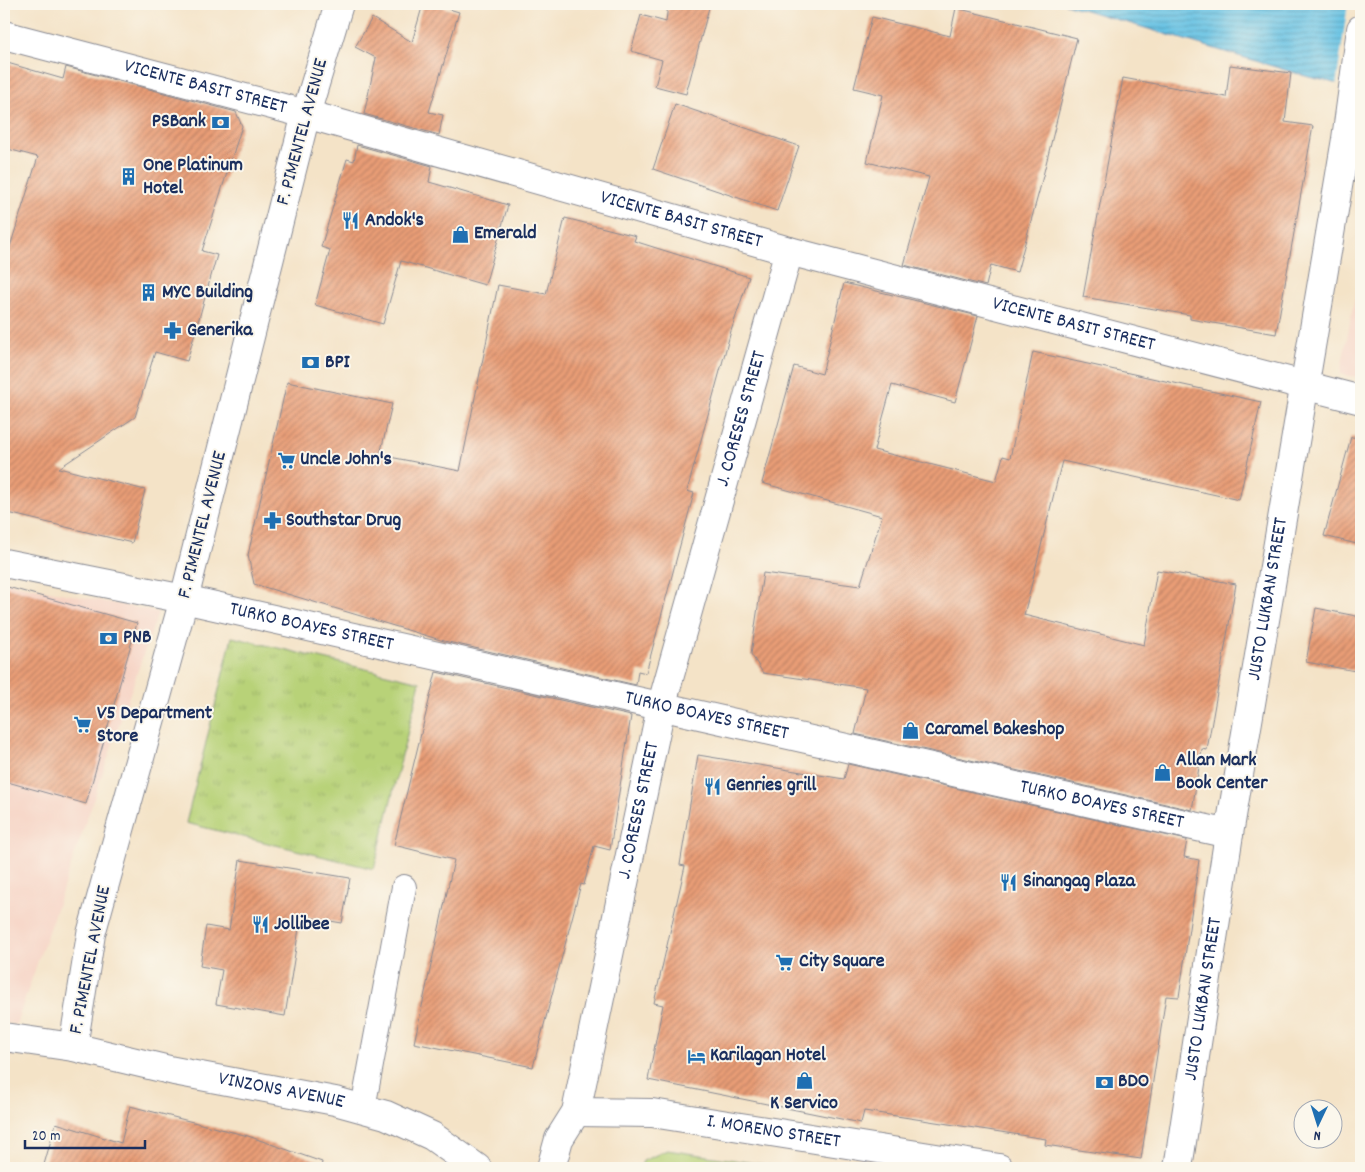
<svg xmlns="http://www.w3.org/2000/svg" width="1365" height="1172" viewBox="0 0 1365 1172" font-family="Dekko,sans-serif">
<style>
.built{fill:#f6d2c3}
.grass{fill:url(#grass-tufts);stroke:#6a806b}
.park{fill:#b8d278;stroke:#6a806b}
.water{fill:url(#water-rules);stroke:#4078a1}
.pier{fill:#f4e3c7}
.building{fill:url(#building-hatch)}
.lines{fill:none;stroke-linecap:round;stroke-linejoin:round}
.service-casing{stroke:#888992;stroke-width:26}
.minor-casing{stroke:#888992;stroke-width:30}
.tertiary-casing{stroke:#888992;stroke-width:30}
.secondary-casing{stroke:#888992;stroke-width:30}
.primary-casing{stroke:#888992;stroke-width:30}
.service{stroke:#fff;stroke-width:24}
.minor{stroke:#fff;stroke-width:28}
.tertiary{stroke:#fff;stroke-width:28}
.secondary{stroke:#fff;stroke-width:28}
.primary{stroke:#fff;stroke-width:28}
.labels{text-anchor:middle;dominant-baseline:central;stroke-width:4;stroke-linejoin:round;paint-order:stroke}
.street-label{font-size:20px;fill:#1b2f5e;stroke:#fbf7ec}
.poi-label{font-size:20px;font-weight:bold;fill:#1b2f5e;stroke:#fbf7ec;text-anchor:start}
</style>
<defs>
<pattern id="grass-tufts" width="24" height="20" patternUnits="userSpaceOnUse" patternTransform="scale(1.25)"><rect width="24" height="20" fill="#b8d278"/><path d="M3 7l-1-3M5 7V3M7 7l1-3M15 17l-1-3M17 17v-4M19 17l1-3" fill="none" stroke="#9eb56a"/></pattern>
<pattern id="water-rules" width="6" height="5" patternUnits="userSpaceOnUse" patternTransform="scale(1.25)"><rect width="6" height="5" fill="#66c2e4"/><path d="M0 2.5h6" fill="none" stroke="#539ebc"/></pattern>
<pattern id="building-hatch" width="6" height="6" patternUnits="userSpaceOnUse" patternTransform="scale(1.25)"><rect width="6" height="6" fill="#e99d76"/><path d="M-1 1l2-2M0 6l6-6M5 7l2-2" fill="none" stroke="#bc8064"/></pattern>
</defs>
<rect width="100%" height="100%" fill="#fbf7ec"/>
<filter id="ink" filterUnits="userSpaceOnUse"><feTurbulence type="fractalNoise" baseFrequency=".02" numOctaves="2"/><feDisplacementMap in="SourceGraphic" scale="10" xChannelSelector="R" yChannelSelector="G"/><feConvolveMatrix kernelMatrix="1 2 1 2 8 2 1 2 1" color-interpolation-filters="sRGB"/></filter>
<filter id="wash" filterUnits="userSpaceOnUse"><feTurbulence type="fractalNoise" baseFrequency=".0096" numOctaves="4" result="noise"/><feDisplacementMap in="SourceGraphic" scale="20" xChannelSelector="R" yChannelSelector="G"/><feGaussianBlur stdDeviation="1.12" result="paint"/><feColorMatrix in="noise" values="0 0 0 0 0 0 0 0 0 0 0 0 0 0 0 0 0 1.4 0 .05"/><feComposite in="paint" operator="in"/></filter>
<g filter="url(#wash)">
<rect width="100%" height="100%" fill="#f4e3c7"/>
<g class="built">
<path d="M 1361,267 L 1361,378 L 1340,374 Z"/>
<path d="M 4,582 L 158,612 L 16,1025 L 4,1022 Z"/>
</g>
<path class="grass" d="M 232,637 L 420,682 L 374,869 L 186,823 Z"/>
<path class="park" d="M 667,1150 L 788,1168 L 640,1168 L 643,1161 Z"/>
<path class="water" d="M 1065,4 L 1361,4 L 1361,89 L 1309,77 Z"/>
<path class="pier" d="M 1348,4 L 1361,4 L 1361,92 L 1336,86 Z"/>
<g id="blocks">
<g class="building">
<path d="M 423,4 L 432,4 L 459,12 L 429,112 L 443,115 L 439,135 L 364,114 L 376,58 L 355,47 L 372,18 L 412,42 Z"/>
<path d="M 668,4 L 710,4 L 686,94 L 655,86 L 662,60 L 631,51 L 641,15 L 666,22 Z"/>
<path d="M 956,8 L 1077,38 L 1040,188 L 1017,272 L 991,265 L 986,286 L 904,265 L 929,177 L 867,162 L 883,95 L 854,88 L 872,17 L 950,36 Z"/>
<path d="M 4,62 L 63,79 L 66,67 L 236,112 L 242,126 L 202,251 L 217,255 L 187,361 L 155,352 L 135,417 L 59,468 L 145,490 L 132,543 L 4,512 L 4,266 L 38,157 L 4,148 Z"/>
<path d="M 1230,65 L 1291,73 L 1285,122 L 1313,126 L 1276,334 L 1190,319 L 1190,315 L 1083,297 L 1123,78 L 1226,97 Z"/>
<path d="M 675,104 L 799,146 L 777,211 L 653,169 Z"/>
<path d="M 357,145 L 432,166 L 429,182 L 508,205 L 485,285 L 401,261 L 383,324 L 315,305 L 330,250 L 321,247 L 347,159 L 354,161 Z"/>
<path d="M 565,218 L 636,236 L 634,241 L 749,277 L 731,331 L 687,491 L 694,493 L 646,673 L 638,671 L 636,685 L 444,641 L 254,584 L 248,555 L 287,382 L 392,404 L 380,455 L 460,471 L 498,285 L 546,294 Z"/>
<path d="M 844,283 L 978,316 L 955,402 L 892,385 L 874,450 L 996,481 L 1003,456 L 1010,458 L 1033,352 L 1261,402 L 1239,500 L 1062,461 L 1024,615 L 1144,645 L 1157,570 L 1236,584 L 1207,750 L 1202,749 L 1192,810 L 855,734 L 866,688 L 763,673 L 751,654 L 763,573 L 860,586 L 882,516 L 762,483 L 794,366 L 822,374 Z"/>
<path d="M 1351,437 L 1361,438 L 1361,545 L 1324,536 Z"/>
<path d="M 4,586 L 137,623 L 86,804 L 4,781 Z"/>
<path d="M 1316,608 L 1361,617 L 1361,672 L 1306,662 Z"/>
<path d="M 436,672 L 631,716 L 610,850 L 594,846 L 584,885 L 581,884 L 533,1067 L 414,1043 L 454,860 L 394,845 Z"/>
<path d="M 698,755 L 844,779 L 848,764 L 1187,840 L 1184,857 L 1199,860 L 1179,997 L 1166,996 L 1141,1159 L 1045,1145 L 1046,1139 L 864,1111 L 861,1123 L 648,1080 L 663,1005 L 654,1003 L 685,866 L 680,865 Z"/>
<path d="M 240,860 L 350,878 L 342,923 L 301,916 L 285,1016 L 216,1004 L 222,970 L 200,966 L 206,926 L 229,930 Z"/>
<path d="M 130,1106 L 248,1136 L 322,1162 L 321,1168 L 43,1168 L 56,1123 L 121,1143 Z"/>
</g>
</g>
</g>
<g filter="url(#ink)">
<use href="#blocks" fill-opacity="0" stroke="#888992" stroke-width="1"/>
<g class="lines">
<defs>
<path id="service" d="M 363,1108 L 404,887"/>
<g id="minor">
<path id="s1" d="M 576,1112 L 652,1113 L 999,1168"/>
<path id="s2" d="M 551,1168 L 559,1139 L 576,1112 L 661,707 L 789,251"/>
</g>
<g id="tertiary">
<path id="s3" d="M 4,35 L 306,114 L 789,251 L 1361,400"/>
<path id="s4" d="M 4,563 L 184,599 L 1229,834"/>
</g>
<g id="secondary">
<path d="M 4,1037 L 73,1047"/>
<path id="s5" d="M 1178,1168 L 1229,834 L 1346,139 L 1361,29"/>
</g>
<g id="primary">
<path id="s6" d="M 339,4 L 306,114 L 184,599 L 91,934 L 73,1047 L 174,1071 L 335,1101 L 386,1115 L 432,1136 L 477,1168"/>
</g>
</defs>
<use href="#service" class="service-casing"/>
<use href="#minor" class="minor-casing"/>
<use href="#tertiary" class="tertiary-casing"/>
<use href="#secondary" class="secondary-casing"/>
<use href="#primary" class="primary-casing"/>
<use href="#service" class="service"/>
<use href="#minor" class="minor"/>
<use href="#tertiary" class="tertiary"/>
<use href="#secondary" class="secondary"/>
<use href="#primary" class="primary"/>
</g>
</g>
<defs>
<symbol id="bank-bare" viewBox="-9 -9 18 18"><path d="M-6-4H6V4H-6ZM0-2.3a2.3 2.3 0 1 0 0 4.6a2.3 2.3 0 1 0 0-4.6Z" fill="#1f6fb2" stroke="#fbf7ec" stroke-width="2.5" paint-order="stroke"/></symbol>
<symbol id="building-bare" viewBox="-9 -9 18 18"><path d="M-4-6H4V6H1V3H-1V6H-4ZM-2.5-4.3h1.7v1.8h-1.7ZM.8-4.3h1.7v1.8H.8ZM-2.5-1h1.7V.8h-1.7ZM.8-1h1.7V.8H.8Z" fill="#1f6fb2" stroke="#fbf7ec" stroke-width="2.5" paint-order="stroke"/></symbol>
<symbol id="restaurant-bare" viewBox="-9 -9 18 18"><path d="M-5-6h1v4h1v-4h1v4h1v-4h1v5L-1.5 .5V6h-2V.5L-5-1ZM5-6V6H3V1.5H1.5Q1.5-4 5-6Z" fill="#1f6fb2" stroke="#fbf7ec" stroke-width="2.5" paint-order="stroke"/></symbol>
<symbol id="shop-bare" viewBox="-9 -9 18 18"><path d="M-5-2.5h2.3a2.7 3.5 0 0 1 5.4 0H5L5.5 6h-11ZM-1.5-2.5h3a1.5 2.3 0 0 0-3 0Z" fill="#1f6fb2" stroke="#fbf7ec" stroke-width="2.5" paint-order="stroke"/></symbol>
<symbol id="pharmacy-bare" viewBox="-9 -9 18 18"><path d="M-2-6h4v4h4v4h-4v4h-4v-4h-4v-4h4Z" fill="#1f6fb2" stroke="#fbf7ec" stroke-width="2.5" paint-order="stroke"/></symbol>
<symbol id="supermarket-bare" viewBox="-9 -9 18 18"><path d="M-6-5.5h2.5l.6 2H6L4.5 2H-2.5L-4.4-4H-6ZM-1.5 3.2a1.3 1.3 0 1 0 .1 0ZM3 3.2a1.3 1.3 0 1 0 .1 0Z" fill="#1f6fb2" stroke="#fbf7ec" stroke-width="2.5" paint-order="stroke"/></symbol>
<symbol id="hotel-bare" viewBox="-9 -9 18 18"><path d="M-6-4.5h1.5V1H6V5H4.5V3h-9V5H-6ZM-4 0a1.8 1.8 0 1 1 3.6 0ZM.5 0V-2.5h3Q6-2.5 6 0Z" fill="#1f6fb2" stroke="#fbf7ec" stroke-width="2.5" paint-order="stroke"/></symbol>
</defs>
<g fill-rule="evenodd">
<use href="#bank-bare" x="208" y="110" width="25" height="25"/>
<use href="#building-bare" x="116" y="164" width="25" height="25"/>
<use href="#restaurant-bare" x="338" y="208" width="25" height="25"/>
<use href="#shop-bare" x="448" y="222" width="25" height="25"/>
<use href="#building-bare" x="136" y="280" width="25" height="25"/>
<use href="#pharmacy-bare" x="160" y="318" width="25" height="25"/>
<use href="#bank-bare" x="298" y="350" width="25" height="25"/>
<use href="#supermarket-bare" x="274" y="448" width="25" height="25"/>
<use href="#pharmacy-bare" x="260" y="508" width="25" height="25"/>
<use href="#bank-bare" x="96" y="626" width="25" height="25"/>
<use href="#supermarket-bare" x="70" y="712" width="25" height="25"/>
<use href="#shop-bare" x="898" y="718" width="25" height="25"/>
<use href="#shop-bare" x="1150" y="760" width="25" height="25"/>
<use href="#restaurant-bare" x="700" y="774" width="25" height="25"/>
<use href="#restaurant-bare" x="996" y="870" width="25" height="25"/>
<use href="#restaurant-bare" x="248" y="912" width="25" height="25"/>
<use href="#supermarket-bare" x="772" y="950" width="25" height="25"/>
<use href="#hotel-bare" x="684" y="1044" width="25" height="25"/>
<use href="#shop-bare" x="792" y="1068" width="25" height="25"/>
<use href="#bank-bare" x="1092" y="1070" width="25" height="25"/>
</g>
<g class="labels">
<g class="street-label">
<text stroke="none"><textPath href="#s3" startOffset="208">VICENTE BASIT STREET</textPath></text>
<text transform="translate(303 132) rotate(-75)">F. PIMENTEL AVENUE</text>
<text stroke="none"><textPath href="#s3" startOffset="702">VICENTE BASIT STREET</textPath></text>
<text stroke="none"><textPath href="#s3" startOffset="1108">VICENTE BASIT STREET</textPath></text>
<text stroke="none"><textPath href="#s2" startOffset="775">J. CORESES STREET</textPath></text>
<text transform="translate(203 525) rotate(-76)">F. PIMENTEL AVENUE</text>
<text stroke="none"><textPath href="#s5" startOffset="576">JUSTO LUKBAN STREET</textPath></text>
<text stroke="none"><textPath href="#s4" startOffset="314">TURKO BOAYES STREET</textPath></text>
<text stroke="none"><textPath href="#s4" startOffset="719">TURKO BOAYES STREET</textPath></text>
<text stroke="none"><textPath href="#s4" startOffset="1124">TURKO BOAYES STREET</textPath></text>
<text stroke="none"><textPath href="#s2" startOffset="370">J. CORESES STREET</textPath></text>
<text transform="translate(91 960) rotate(-79)">F. PIMENTEL AVENUE</text>
<text stroke="none"><textPath href="#s5" startOffset="171">JUSTO LUKBAN STREET</textPath></text>
<text stroke="none"><textPath href="#s6" startOffset="1290">VINZONS AVENUE</textPath></text>
<text stroke="none"><textPath href="#s1" startOffset="199">I. MORENO STREET</textPath></text>
</g>
<g class="poi-label">
<text x="206" y="122" text-anchor="end">PSBank</text>
<text x="143" y="166">One Platinum<tspan x="143" dy="23">Hotel</tspan></text>
<text x="365" y="221">Andok's</text>
<text x="474" y="234">Emerald</text>
<text x="162" y="293">MYC Building</text>
<text x="187" y="331">Generika</text>
<text x="325" y="363">BPI</text>
<text x="300" y="460">Uncle John's</text>
<text x="286" y="521">Southstar Drug</text>
<text x="123" y="638">PNB</text>
<text x="97" y="714">V5 Department<tspan x="97" dy="23">Store</tspan></text>
<text x="925" y="730">Caramel Bakeshop</text>
<text x="1176" y="761">Allan Mark<tspan x="1176" dy="23">Book Center</tspan></text>
<text x="726" y="786">Genries grill</text>
<text x="1023" y="882">Sinangag Plaza</text>
<text x="274" y="925">Jollibee</text>
<text x="799" y="962">City Square</text>
<text x="710" y="1056">Karilagan Hotel</text>
<text x="1118" y="1082">BDO</text>
<text x="804" y="1104" text-anchor="middle">K Servico</text>
</g>
</g>
<rect width="1365" height="1172" fill="none" stroke="#fbf7ec" stroke-width="20"/>
<g transform="translate(1318 1124) rotate(184)"><circle r="24" fill="#fbf7ec" stroke="#a1a7b3"/>
<path d="M0-4L9 19L0 12L-9 19Z" fill="#1f6fb2"/>
<text y="-8" font-size="14" font-weight="bold" text-anchor="middle" fill="#1b2f5e">N</text>
</g>
<path d="M25 1140v8h120v-8" fill="none" stroke="#1b2f5e" stroke-width="2.5"/>
<text x="32" y="1140" font-size="15" fill="#1b2f5e" stroke="#fbf7ec" stroke-width="4" paint-order="stroke">20 m</text>
</svg>
